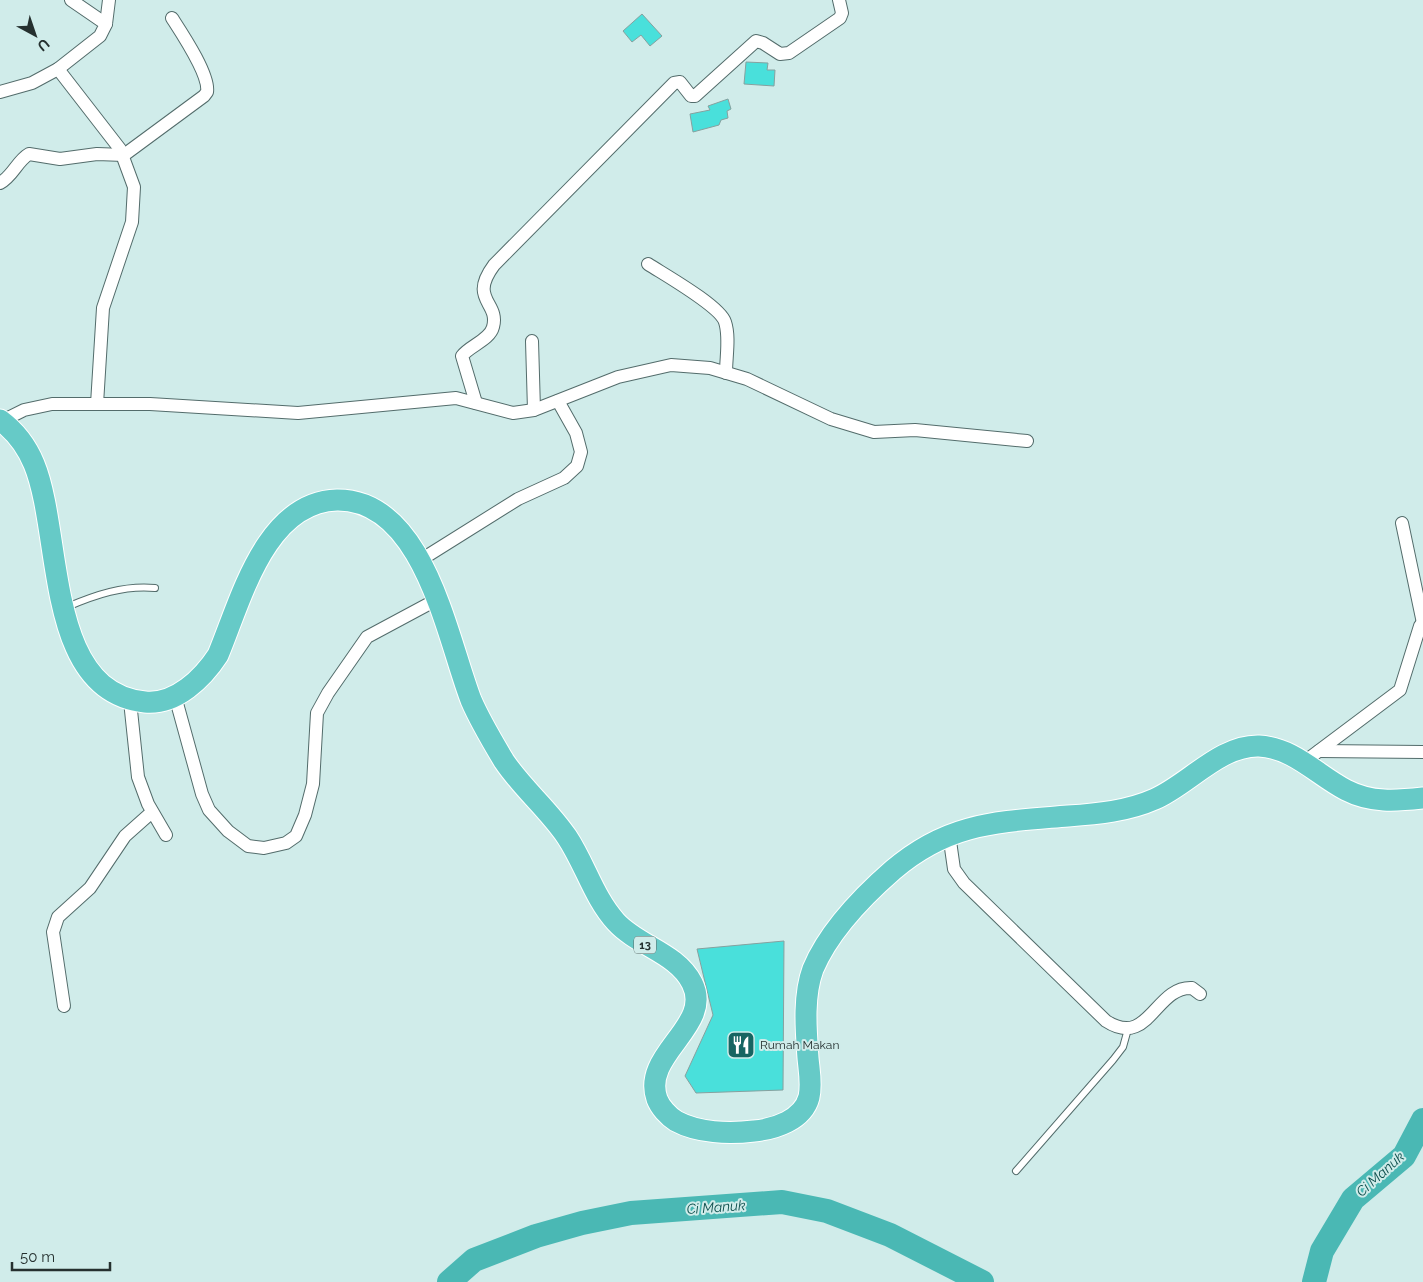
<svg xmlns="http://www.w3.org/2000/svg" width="1423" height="1282" viewBox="0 0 1423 1282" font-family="Raleway,sans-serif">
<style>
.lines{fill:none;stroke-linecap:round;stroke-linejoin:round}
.river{stroke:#4ab8b4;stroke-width:24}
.building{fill:#49e0db;stroke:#86a19f}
.service-casing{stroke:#536c6b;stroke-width:8}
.minor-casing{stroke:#536c6b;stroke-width:14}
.trunk-casing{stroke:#fff;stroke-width:23}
.service{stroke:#fff;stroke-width:6}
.minor{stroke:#fff;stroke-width:12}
.trunk{stroke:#66cac7;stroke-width:21}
.labels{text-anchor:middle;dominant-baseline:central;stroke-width:4;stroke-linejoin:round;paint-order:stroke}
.shield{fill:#d0ecea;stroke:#586867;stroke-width:1}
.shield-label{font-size:11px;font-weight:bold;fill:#25302f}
.poi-label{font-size:12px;fill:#25302f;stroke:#d0ecea;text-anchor:start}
.water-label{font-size:14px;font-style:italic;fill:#0e4f4d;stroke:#d0ecea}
</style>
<rect width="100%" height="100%" fill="#d0ecea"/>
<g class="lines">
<g class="river">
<path d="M 449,1282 L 474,1260 L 536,1236 L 582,1223 L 631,1213 L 782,1202 L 827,1211 L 890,1235 L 982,1282"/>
<path d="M 1314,1282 L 1322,1251 L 1353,1199 L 1404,1156 L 1423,1120"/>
</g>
</g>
<g class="building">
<path d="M 642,14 L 662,36 L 650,46 L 641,35 L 632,42 L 623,31 Z"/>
<path d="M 746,62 L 768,63 L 767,70 L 775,70 L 774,86 L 744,84 Z"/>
<path d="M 728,99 L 731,109 L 727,111 L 728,118 L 721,120 L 719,125 L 693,132 L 690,114 L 710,110 L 708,106 Z"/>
<path d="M 784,941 L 783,1090 L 696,1093 L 685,1076 L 713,1015 L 697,949 Z"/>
</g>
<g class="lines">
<defs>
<g id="service">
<path d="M 67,607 C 95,595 124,585 155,588"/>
<path d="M 1016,1171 L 1113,1060 L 1123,1047 L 1128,1029"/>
</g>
<g id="minor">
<path d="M 106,24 L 109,0"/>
<path d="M 58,69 L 100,36 L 106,24 L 71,0"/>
<path d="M 0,92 L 32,83 L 58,69 L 120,149 L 134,187 L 132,222 L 103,308 L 97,404"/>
<path d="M 0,183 C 13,176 17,161 29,154 L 60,159 L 97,154 L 124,155 L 204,96 L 207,92 C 210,75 181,32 172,18"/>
<path d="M 648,264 C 665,275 720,306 725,322 C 730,337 726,357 726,373"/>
<path d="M 532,341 L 534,410"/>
<path d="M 476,403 L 462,356 C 469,346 490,340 493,327 C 500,302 468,300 494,265 L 674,83 L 680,82 L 691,96 L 695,96 L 756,41 L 763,43 L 780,54 L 789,53 L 840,18 L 842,13 L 839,0"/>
<path d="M 2,421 L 24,410 L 52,404 L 150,404 L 298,413 L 456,398 L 513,413 L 534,410 L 618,377 L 671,365 L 710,368 L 747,379 L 831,419 L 874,432 L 915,430 L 1027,441"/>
<path d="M 1402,523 L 1423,623"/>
<path d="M 419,561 L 518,499 L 564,478 L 577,466 L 581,452 L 576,433 L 558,401"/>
<path d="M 175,696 L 202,794 L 209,810 L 228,831 L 248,846 L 264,848 L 286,843 L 296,836 L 305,815 L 313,784 L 317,713 L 328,693 L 367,637 L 436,600"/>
<path d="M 130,701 L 138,777 L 148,804 L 166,835"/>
<path d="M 1319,751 L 1423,752"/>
<path d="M 1304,762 L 1400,690 L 1420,626 L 1423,622"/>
<path d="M 949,834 L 954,869 L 964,883 L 1106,1021 C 1149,1049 1155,986 1192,988 L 1200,994"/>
<path d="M 64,1006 L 53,932 L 58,917 L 90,888 L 125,836 L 152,812"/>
</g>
<path id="trunk" d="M 0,420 C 15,431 27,447 34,464 C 63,534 44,692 145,702 C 176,705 203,678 218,655 C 241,600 265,502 337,500 C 424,499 447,638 471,700 C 480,721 492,741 504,761 C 522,788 548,809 567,837 C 585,864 594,898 616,922 C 638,946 677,953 692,983 C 714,1026 641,1054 657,1099 C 660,1107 668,1116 676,1121 C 698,1133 729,1134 754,1131 C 775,1129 803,1120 809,1097 C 812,1084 809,1070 808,1058 C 806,1030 803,996 813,969 C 829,931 862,897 893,870 C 949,822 998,822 1068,816 C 1098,814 1128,811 1155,799 C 1189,784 1220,745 1259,746 C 1294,748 1317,775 1346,790 C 1371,803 1396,801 1423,798"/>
</defs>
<use href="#service" class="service-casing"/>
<use href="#minor" class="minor-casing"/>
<use href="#trunk" class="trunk-casing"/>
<use href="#service" class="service"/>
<use href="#minor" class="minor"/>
<use href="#trunk" class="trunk"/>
</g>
<defs>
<symbol id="restaurant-square" viewBox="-11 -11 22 22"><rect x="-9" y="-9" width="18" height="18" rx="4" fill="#166562" stroke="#d0ecea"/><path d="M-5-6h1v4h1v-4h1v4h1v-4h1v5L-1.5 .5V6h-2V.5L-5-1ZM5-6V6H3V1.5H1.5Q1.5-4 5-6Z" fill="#fff"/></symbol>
</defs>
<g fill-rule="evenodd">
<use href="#restaurant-square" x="725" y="1029" width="32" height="32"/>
</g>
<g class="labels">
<rect class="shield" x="634" y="936.5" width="22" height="17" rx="4"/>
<g class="shield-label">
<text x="645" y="945">13</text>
</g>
<g class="poi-label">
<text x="760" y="1045">Rumah Makan</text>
</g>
<g class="water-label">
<text transform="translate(1380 1174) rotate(-42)">Ci Manuk</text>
<text transform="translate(716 1207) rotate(-4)">Ci Manuk</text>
</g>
</g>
<g transform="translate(35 35) rotate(140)" stroke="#d0ecea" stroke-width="4" paint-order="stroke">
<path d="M0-4L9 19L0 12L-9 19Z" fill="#25302f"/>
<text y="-8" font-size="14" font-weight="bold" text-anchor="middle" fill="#25302f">U</text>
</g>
<path d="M12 1262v8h98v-8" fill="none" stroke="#25302f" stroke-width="2.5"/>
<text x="20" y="1262" font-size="15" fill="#25302f" stroke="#d0ecea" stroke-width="4" paint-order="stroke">50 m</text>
</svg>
